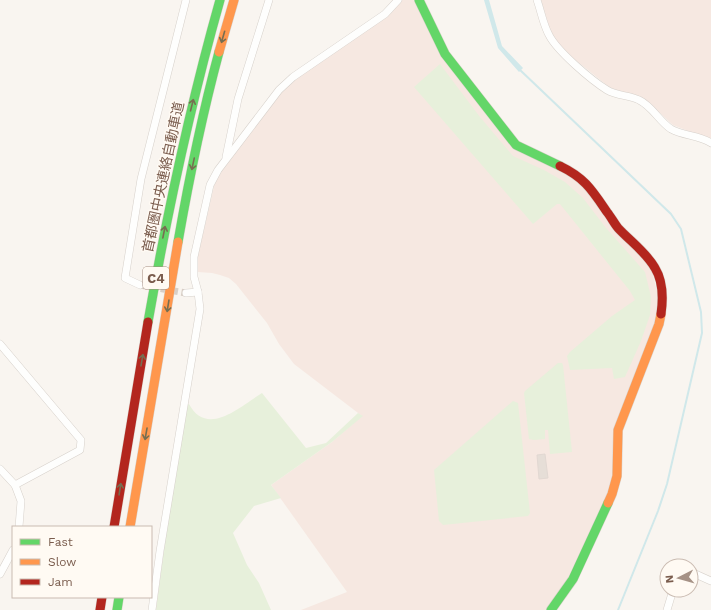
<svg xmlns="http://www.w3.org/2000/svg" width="711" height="610" viewBox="0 0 711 610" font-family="'Work Sans','Noto Sans JP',sans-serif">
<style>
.commercial{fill:#f6e8e1}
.green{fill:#e7f0db}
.water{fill:#d0e8ea}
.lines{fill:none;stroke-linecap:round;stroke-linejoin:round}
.stream{stroke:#d0e8ea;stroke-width:2}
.building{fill:#e6ded7;stroke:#e2d8d2}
.street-tunnel{stroke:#d9cfc7;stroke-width:7;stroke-dasharray:7 3.5;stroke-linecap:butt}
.street-casing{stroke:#d7d1cb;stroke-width:8}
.fast-casing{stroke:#d9d2cb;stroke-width:10}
.slow-casing{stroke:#d9d2cb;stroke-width:10}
.jam-casing{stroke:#d9d2cb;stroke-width:10}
.street{stroke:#fefefd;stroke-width:7}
.fast{stroke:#63d668;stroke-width:9}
.slow{stroke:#ff974d;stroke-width:9}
.jam{stroke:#b3261e;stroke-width:9}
.oneway{stroke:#776e51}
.labels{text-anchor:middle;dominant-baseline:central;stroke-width:3;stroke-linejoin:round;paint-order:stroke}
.shield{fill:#fffaf3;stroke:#a28b7f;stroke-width:1}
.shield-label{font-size:13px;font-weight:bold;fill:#7a5c4d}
.street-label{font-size:14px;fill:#7a5c4d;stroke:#fffaf3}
</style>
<rect width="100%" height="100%" fill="#f9f5f0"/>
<g class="commercial">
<path d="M 401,0 L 415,0 L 504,137 L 578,181 L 651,268 L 658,295 L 655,325 L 615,428 L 614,475 L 610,491 L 570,577 L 546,610 L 301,610 L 347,592 L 271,485 L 332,442 L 362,416 L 294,364 L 279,344 L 267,323 L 236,284 L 229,278 L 220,275 L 212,273 L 198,272 L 198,255 L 215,182 L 235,151 L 281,92 L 299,77 L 387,17 Z"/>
<path d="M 541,0 L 711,0 L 711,140 L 673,125 L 647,101 L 620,92 L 609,87 L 588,70 L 568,54 L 555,40 L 550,30 Z"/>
</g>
<g class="green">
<path d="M 440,64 L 480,117 L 513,156 L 544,170 L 565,182 L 583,198 L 606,228 L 645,272 L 651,297 L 650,315 L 641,341 L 625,377 L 614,379 L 612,368 L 570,370 L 567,356 L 570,352 L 612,316 L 635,300 L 630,291 L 560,204 L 557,204 L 533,224 L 414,87 Z"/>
<path d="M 558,363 L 562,363 L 563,365 L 572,452 L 550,454 L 548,430 L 545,430 L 545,439 L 534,440 L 529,439 L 524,393 L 525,391 Z"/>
<path d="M 262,393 L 306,448 L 326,443 L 358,413 L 363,416 L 332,442 L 271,485 L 281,498 L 254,506 L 233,533 L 247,565 L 259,583 L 271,610 L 156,610 L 170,504 L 187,405 L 189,404 C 207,438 241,406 262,393 Z"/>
<path d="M 513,401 L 518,403 L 530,513 L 528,516 L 443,525 L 439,521 L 434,470 Z"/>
</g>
<path class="water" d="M 484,0 L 489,0 L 502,46 L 523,68 L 519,72 L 498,48 Z"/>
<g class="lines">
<path class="stream" d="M 519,69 L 671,214 L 681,229 L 701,312 L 702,333 L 667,484 L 658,511 L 618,610"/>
</g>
<path class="building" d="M 545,454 L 548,478 L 539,479 L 537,455 Z"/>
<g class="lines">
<path class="street-tunnel" d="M 140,285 L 186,293"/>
<defs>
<g id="street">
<path d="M 537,0 C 541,11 543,24 549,35 C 557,51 591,80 607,90 C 617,96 629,95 639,100 C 652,106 659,121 671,129 C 683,136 700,135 711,143"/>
<path d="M 226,157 L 238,99 L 269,0"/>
<path d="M 140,285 L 125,278 L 141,179 L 186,0"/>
<path d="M 186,293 L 198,292"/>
<path d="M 0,344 L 81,440 L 80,450 L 15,485"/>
<path d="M 0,469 L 15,485 L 21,501 L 19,527"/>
<path d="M 691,572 L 711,581"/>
<path d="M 0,574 L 13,550"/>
<path d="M 152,610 L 160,551 L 200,309 L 198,292 L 194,277 L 194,257 L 210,185 L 218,170 L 279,90 L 293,77 L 385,14 L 398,0"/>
<path d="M 667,610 L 673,590"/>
</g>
<g id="fast">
<path d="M 419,0 L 445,54 L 516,145 L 560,166"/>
<path d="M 178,242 C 189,179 202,115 219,52"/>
<path d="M 148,322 C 167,214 190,106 220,0"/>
<path d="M 117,610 L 119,597"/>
<path d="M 551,610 L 573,579 L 608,503"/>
</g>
<g id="slow">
<path d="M 219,52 L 234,0"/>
<path d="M 608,503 L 612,494 L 617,476 L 618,430 L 659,324 L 661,314"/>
<path d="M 130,527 L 178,242"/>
</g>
<g id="jam">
<path d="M 560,166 C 585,178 592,190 607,212 C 611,217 614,223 618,228 C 630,241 646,252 655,268 C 663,281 663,300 661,314"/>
<path d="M 114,527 L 148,322"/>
<path d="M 100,610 L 102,597"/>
</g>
</defs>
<use href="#street" class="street-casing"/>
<use href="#fast" class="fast-casing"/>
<use href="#slow" class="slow-casing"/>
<use href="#jam" class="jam-casing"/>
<use href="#street" class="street"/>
<use href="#fast" class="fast"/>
<use href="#slow" class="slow"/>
<use href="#jam" class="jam"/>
</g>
<defs><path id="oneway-shaft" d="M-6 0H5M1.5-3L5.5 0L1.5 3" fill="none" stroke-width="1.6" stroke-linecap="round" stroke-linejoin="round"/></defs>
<g class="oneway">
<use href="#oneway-shaft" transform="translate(223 37) rotate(106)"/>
<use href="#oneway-shaft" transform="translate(192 105) rotate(-76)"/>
<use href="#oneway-shaft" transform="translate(193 164) rotate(102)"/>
<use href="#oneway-shaft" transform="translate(164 232) rotate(-79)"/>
<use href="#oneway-shaft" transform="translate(168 306) rotate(99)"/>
<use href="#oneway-shaft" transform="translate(142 360) rotate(-80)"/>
<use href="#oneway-shaft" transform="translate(146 434) rotate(100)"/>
<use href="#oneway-shaft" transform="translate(120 489) rotate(-81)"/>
</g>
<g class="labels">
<rect class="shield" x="143" y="267" width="26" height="22" rx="3"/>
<g class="shield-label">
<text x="156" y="278">C4</text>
</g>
<g class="street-label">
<text transform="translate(163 177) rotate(-78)">首都圏中央連絡自動車道</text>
</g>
</g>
<rect x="12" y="526" width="140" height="72" fill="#fffaf3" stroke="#cabbb1"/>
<rect x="20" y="539" width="20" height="6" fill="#63d668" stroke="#cabbb1"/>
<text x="48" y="546" font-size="12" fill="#7a5c4d">Fast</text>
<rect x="20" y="559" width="20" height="6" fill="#ff974d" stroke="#cabbb1"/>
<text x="48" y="566" font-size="12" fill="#7a5c4d">Slow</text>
<rect x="20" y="579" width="20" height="6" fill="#b3261e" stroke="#cabbb1"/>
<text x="48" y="586" font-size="12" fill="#7a5c4d">Jam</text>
<g transform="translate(679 578) rotate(264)"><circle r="19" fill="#fffaf3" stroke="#cabbb1"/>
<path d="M0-3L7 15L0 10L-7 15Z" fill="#a69286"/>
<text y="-6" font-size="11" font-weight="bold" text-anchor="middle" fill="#7a5c4d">N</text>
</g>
</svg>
